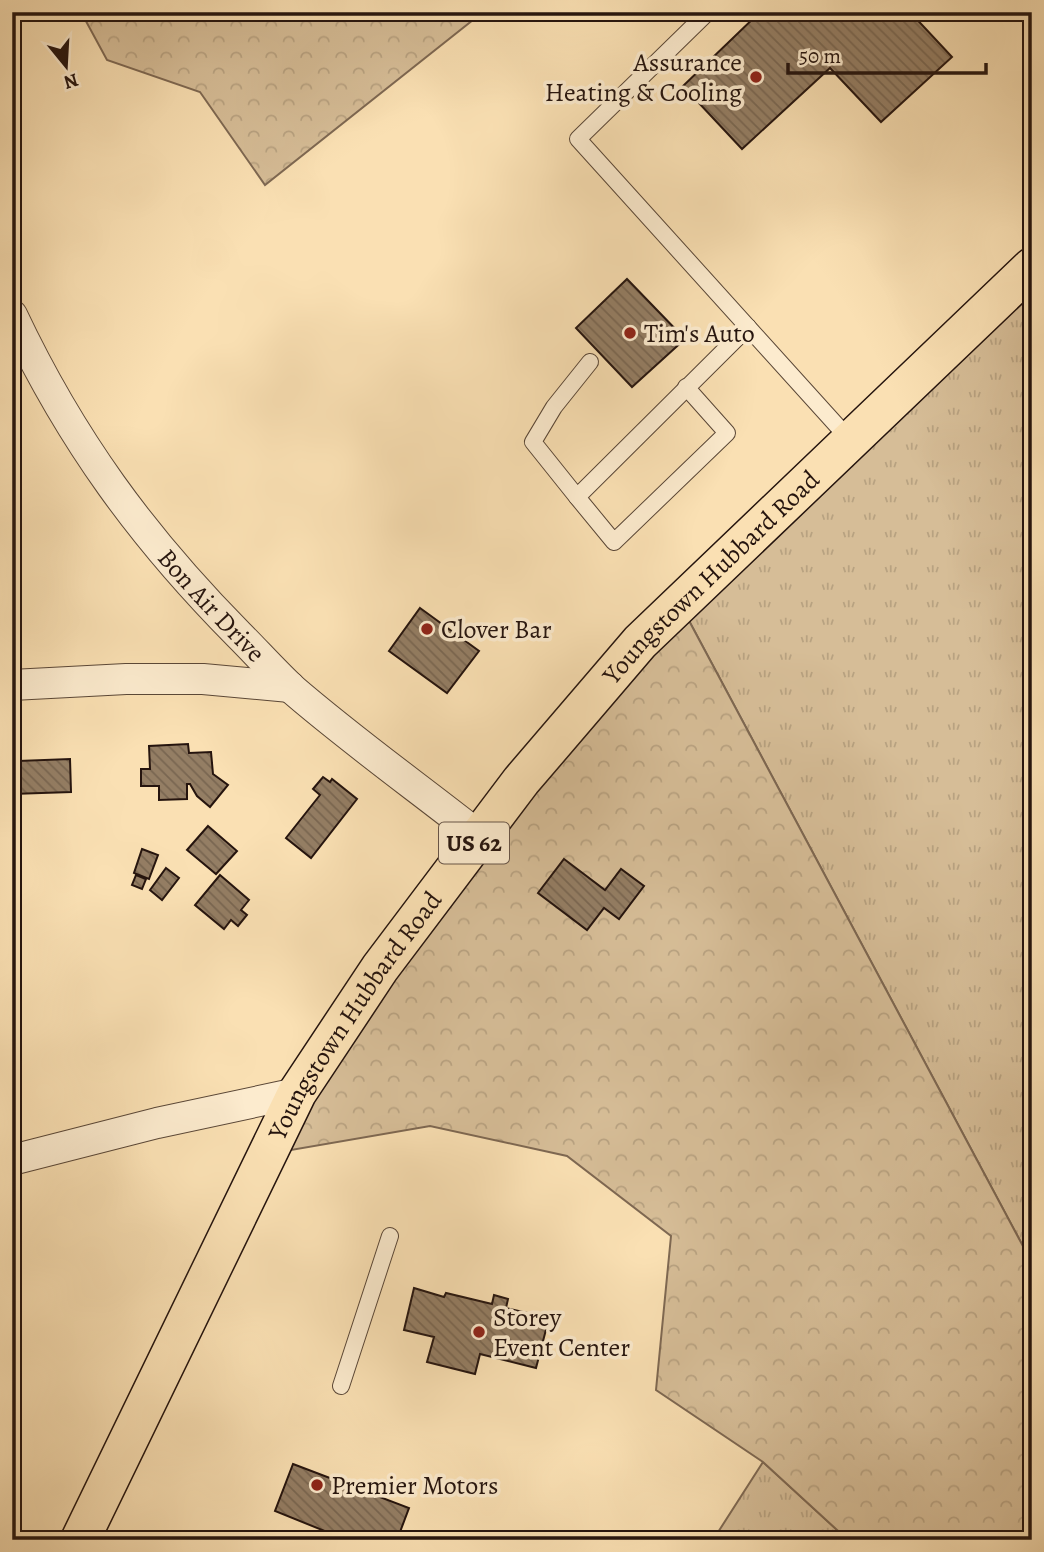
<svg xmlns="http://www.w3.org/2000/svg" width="1044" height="1552" viewBox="0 0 1044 1552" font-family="Alegreya,serif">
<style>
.grass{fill:url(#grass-tufts);stroke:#7e6852;stroke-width:2}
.forest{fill:url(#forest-crowns);stroke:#7e6852;stroke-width:2}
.building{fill:url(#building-back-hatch);stroke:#25140e;stroke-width:2}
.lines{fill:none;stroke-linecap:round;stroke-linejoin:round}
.service-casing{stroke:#5a4737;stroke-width:18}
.minor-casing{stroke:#5a4737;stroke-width:32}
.primary-casing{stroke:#25140e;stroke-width:41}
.service{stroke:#fcebce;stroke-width:16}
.minor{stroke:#fcebce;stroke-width:30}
.primary{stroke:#fae0b3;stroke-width:38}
.poi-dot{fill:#8f2418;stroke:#fcebce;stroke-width:2.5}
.labels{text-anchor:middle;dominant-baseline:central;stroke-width:7;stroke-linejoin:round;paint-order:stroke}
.shield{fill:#fcebce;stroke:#665448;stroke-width:2}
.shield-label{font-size:24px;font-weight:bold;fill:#25140e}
.poi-label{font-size:26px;fill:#25140e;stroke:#fcebce;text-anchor:start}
.street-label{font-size:26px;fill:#25140e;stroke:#fcebce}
</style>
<defs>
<pattern id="grass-tufts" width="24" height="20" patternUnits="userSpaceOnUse" patternTransform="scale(1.75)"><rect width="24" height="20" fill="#d6bd97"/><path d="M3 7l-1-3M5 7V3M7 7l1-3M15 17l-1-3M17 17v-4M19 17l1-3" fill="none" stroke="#b8a281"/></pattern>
<pattern id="forest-crowns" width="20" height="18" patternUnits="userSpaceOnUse" patternTransform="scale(1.75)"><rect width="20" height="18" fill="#d6bd97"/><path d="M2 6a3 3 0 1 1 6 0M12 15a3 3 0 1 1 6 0" fill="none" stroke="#b8a281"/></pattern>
<pattern id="building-back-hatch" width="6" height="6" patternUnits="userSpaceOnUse" patternTransform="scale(1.75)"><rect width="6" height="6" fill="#947e64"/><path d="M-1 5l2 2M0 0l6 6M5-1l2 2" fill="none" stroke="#796651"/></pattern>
</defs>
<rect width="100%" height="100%" fill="#fae0b3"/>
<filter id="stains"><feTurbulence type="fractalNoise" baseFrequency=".00286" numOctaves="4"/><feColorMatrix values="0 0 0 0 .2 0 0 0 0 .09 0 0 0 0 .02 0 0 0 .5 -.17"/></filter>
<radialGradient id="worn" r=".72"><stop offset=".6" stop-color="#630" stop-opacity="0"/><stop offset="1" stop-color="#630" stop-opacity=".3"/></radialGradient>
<g class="grass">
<path d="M 1021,277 L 1032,295 L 1032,1263 L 679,602 Z"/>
<path d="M 763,1462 L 848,1540 L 713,1540 Z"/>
</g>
<g class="forest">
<path d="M 81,12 L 483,12 L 265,185 L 200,92 L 107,60 Z"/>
<path d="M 679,602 L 1032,1263 L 1032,1540 L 848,1540 L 763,1462 L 656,1390 L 671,1236 L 567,1156 L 430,1126 L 268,1154 L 297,1093 Z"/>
</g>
<g class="building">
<path d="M 760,12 L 910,12 L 952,57 L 881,122 L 830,68 L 742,149 L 683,86 Z"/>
<path d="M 627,279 L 685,339 L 632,387 L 576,328 Z"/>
<path d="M 420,608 L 479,651 L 447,693 L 389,651 Z"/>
<path d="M 188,744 L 189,753 L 211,752 L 213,774 L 228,785 L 210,807 L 197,796 L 190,784 L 187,784 L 187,799 L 159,800 L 159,786 L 141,786 L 141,769 L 150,769 L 149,746 Z"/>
<path d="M 12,753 L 17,753 L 18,761 L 70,759 L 71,792 L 12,794 Z"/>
<path d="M 323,777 L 330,782 L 332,779 L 357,799 L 311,858 L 286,838 L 320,795 L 313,789 Z"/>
<path d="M 208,826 L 237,851 L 216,874 L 187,850 Z"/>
<path d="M 142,849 L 158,855 L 149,879 L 134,873 Z"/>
<path d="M 564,859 L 605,890 L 621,869 L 644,886 L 619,919 L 604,908 L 587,930 L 538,893 Z"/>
<path d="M 166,868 L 179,878 L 162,900 L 150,890 Z"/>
<path d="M 136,875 L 146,879 L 142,889 L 132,885 Z"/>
<path d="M 220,875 L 249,900 L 241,910 L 247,915 L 238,926 L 231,920 L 224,929 L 195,905 Z"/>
<path d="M 414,1288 L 444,1297 L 446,1293 L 492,1304 L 494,1295 L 508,1299 L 506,1308 L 549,1318 L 536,1368 L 480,1354 L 475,1374 L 427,1362 L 434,1337 L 404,1330 Z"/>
<path d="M 293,1464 L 409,1508 L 397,1540 L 347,1540 L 275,1511 Z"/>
</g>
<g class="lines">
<defs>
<g id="service">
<path d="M 708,12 L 578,139 L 850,440"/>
<path d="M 590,362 L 554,407 L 533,442 L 577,497 L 748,327"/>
<path d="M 577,497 L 614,542 L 727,433 L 686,387"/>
<path d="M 341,1386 L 390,1236"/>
</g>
<g id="minor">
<path id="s1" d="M 12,315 C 71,440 142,537 239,635 C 256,652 273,671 291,688 C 351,740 417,787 479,836"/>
<path d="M 12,685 L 126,679 L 203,679 L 290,687"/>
<path d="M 12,1160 L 157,1123 L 297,1093"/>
</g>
<g id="primary">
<path id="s2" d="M 80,1540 L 297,1093 L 380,968 L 521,781 L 640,642 L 1032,267"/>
</g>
</defs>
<use href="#service" class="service-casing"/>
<use href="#minor" class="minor-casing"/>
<use href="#primary" class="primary-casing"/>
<use href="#service" class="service"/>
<use href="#minor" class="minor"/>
<use href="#primary" class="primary"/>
</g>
<g class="poi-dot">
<circle cx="756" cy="77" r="7"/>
<circle cx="630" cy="333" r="7"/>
<circle cx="427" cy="629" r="7"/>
<circle cx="479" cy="1332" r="7"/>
<circle cx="317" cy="1485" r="7"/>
</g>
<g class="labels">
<rect class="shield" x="439" y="822.5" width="70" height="41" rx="5"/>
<g class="shield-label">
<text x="474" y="843">US 62</text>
</g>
<g class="poi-label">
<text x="742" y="62" text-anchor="end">Assurance<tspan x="742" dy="30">Heating &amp; Cooling</tspan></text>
<text x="644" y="333">Tim's Auto</text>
<text x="441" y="629">Clover Bar</text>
<text x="493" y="1317">Storey<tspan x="493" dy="30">Event Center</tspan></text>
<text x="331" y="1485">Premier Motors</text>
</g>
<g class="street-label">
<text stroke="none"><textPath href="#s2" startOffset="1160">Youngstown Hubbard Road</textPath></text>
<text stroke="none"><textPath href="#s1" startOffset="354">Bon Air Drive</textPath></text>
<text stroke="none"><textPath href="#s2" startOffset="593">Youngstown Hubbard Road</textPath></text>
</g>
</g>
<rect width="1044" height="1552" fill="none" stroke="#fae0b3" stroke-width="42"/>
<rect x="14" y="14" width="1016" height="1524" fill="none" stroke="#25140e" stroke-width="3.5"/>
<rect x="21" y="21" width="1002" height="1510" fill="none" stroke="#25140e" stroke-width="2"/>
<g transform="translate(66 66) rotate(162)" stroke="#fcebce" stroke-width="5" paint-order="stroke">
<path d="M0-5L12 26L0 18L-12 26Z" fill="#25140e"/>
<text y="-10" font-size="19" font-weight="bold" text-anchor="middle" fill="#25140e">N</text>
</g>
<path d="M788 63v10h198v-10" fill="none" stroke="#25140e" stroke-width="3.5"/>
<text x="799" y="63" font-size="21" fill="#25140e" stroke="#fcebce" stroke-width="5" paint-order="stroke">50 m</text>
<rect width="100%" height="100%" filter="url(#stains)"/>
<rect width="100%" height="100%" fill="url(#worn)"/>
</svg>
